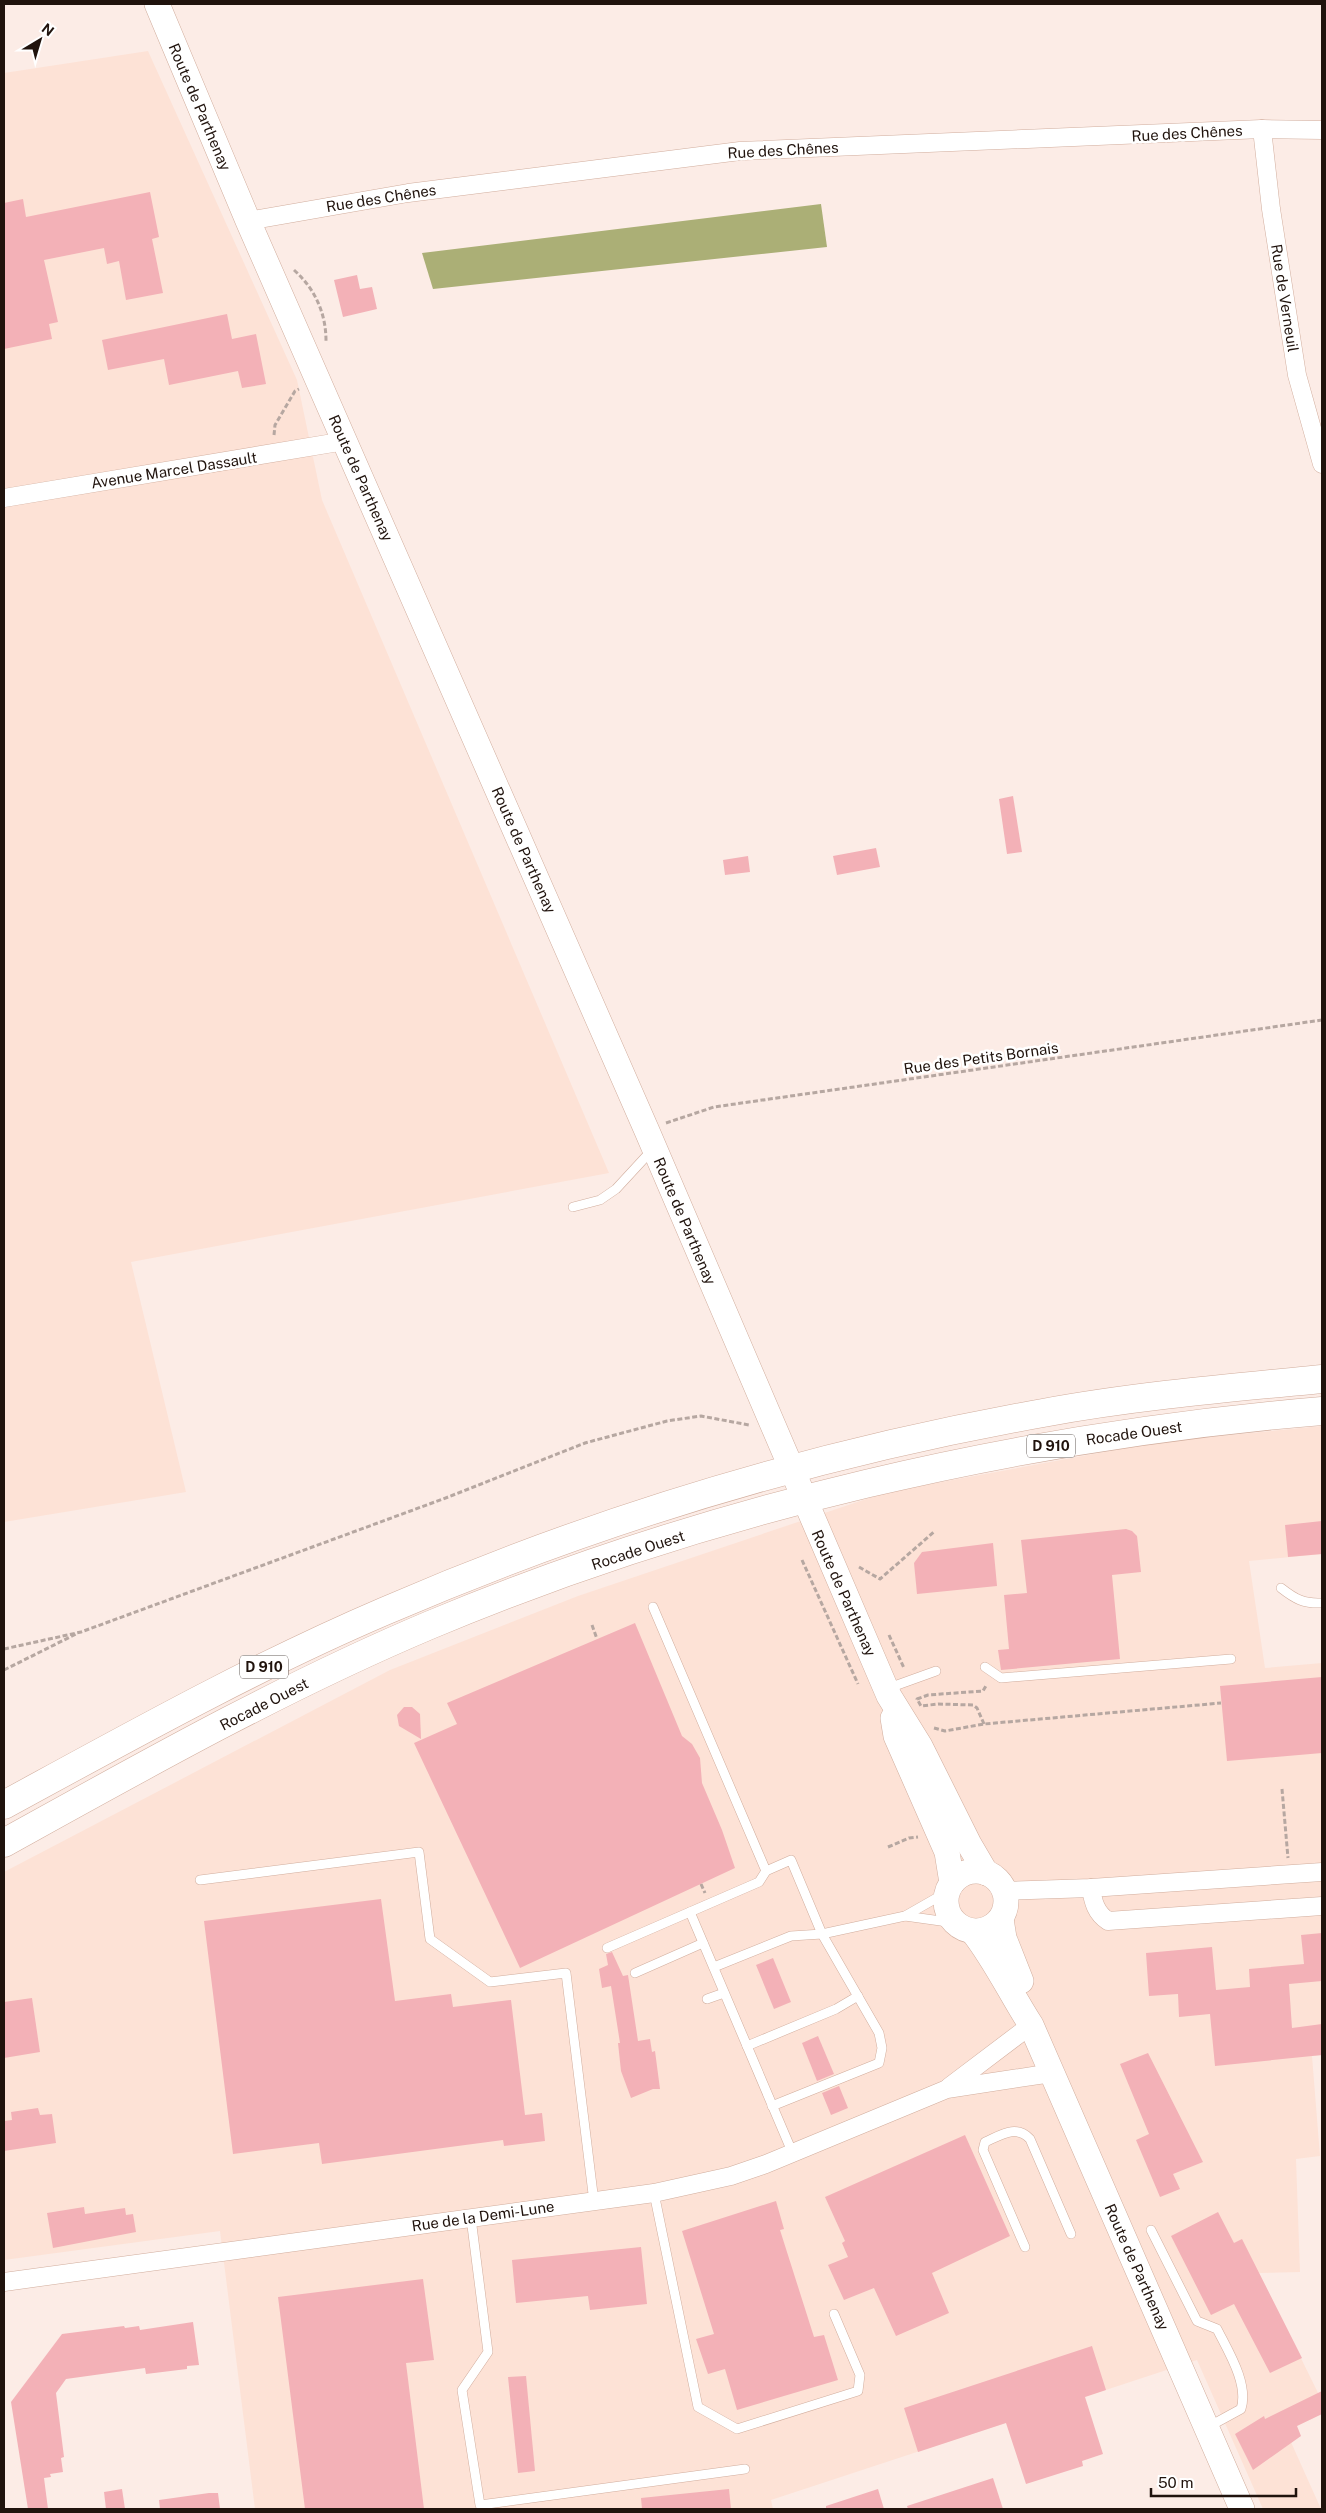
<svg xmlns="http://www.w3.org/2000/svg" width="1326" height="2513" viewBox="0 0 1326 2513" font-family="'Public Sans',sans-serif">
<style>
.built{fill:#fde2d6}
.forest{fill:#abaf76}
.building{fill:#f3b1b7}
.lines{fill:none;stroke-linecap:round;stroke-linejoin:round}
.service-casing{stroke:#d1ad9d;stroke-width:10}
.minor-casing{stroke:#d1ad9d;stroke-width:19}
.secondary-casing{stroke:#d1ad9d;stroke-width:26}
.primary-casing{stroke:#d1ad9d;stroke-width:29}
.path{stroke:#b6a7a1;stroke-width:3;stroke-dasharray:5 2.5;stroke-linecap:butt}
.service{stroke:#fff;stroke-width:9}
.minor{stroke:#fff;stroke-width:18}
.secondary{stroke:#fff;stroke-width:25}
.primary{stroke:#fff;stroke-width:28}
.labels{text-anchor:middle;dominant-baseline:central;stroke-width:5;stroke-linejoin:round;paint-order:stroke}
.shield{fill:#fff;stroke:#635a56;stroke-width:1}
.shield-label{font-size:14px;font-weight:bold;fill:#20130d}
.street-label{font-size:15px;fill:#20130d;stroke:#fff}
</style>
<rect width="100%" height="100%" fill="#fcece6"/>
<g class="built">
<path d="M 148,51 L 297,380 L 322,500 L 609,1173 L 131,1262 L 186,1492 L 4,1522 L 4,73 Z"/>
<path d="M 1322,1426 L 1322,1554 L 1249,1561 L 1265,1668 L 1322,1663 L 1322,2055 L 1312,2056 L 1320,2156 L 1296,2159 L 1300,2272 L 1259,2273 L 1322,2401 L 1322,2414 L 1286,2431 L 1321,2509 L 1263,2509 L 1197,2360 L 771,2500 L 773,2509 L 255,2509 L 220,2231 L 4,2260 L 4,1872 L 390,1670 L 578,1596 L 887,1492 L 1159,1442 Z"/>
</g>
<path class="forest" d="M 821,204 L 827,247 L 433,289 L 422,253 Z"/>
<g class="building">
<path d="M 150,192 L 159,237 L 152,239 L 163,293 L 126,300 L 119,261 L 107,264 L 104,248 L 44,260 L 58,322 L 49,324 L 52,339 L 4,349 L 4,203 L 23,199 L 26,217 Z"/>
<path d="M 357,275 L 360,289 L 372,287 L 377,309 L 343,317 L 334,280 Z"/>
<path d="M 227,314 L 232,339 L 256,334 L 266,384 L 242,388 L 238,371 L 169,385 L 164,359 L 108,370 L 102,340 Z"/>
<path d="M 1013,796 L 1022,852 L 1007,854 L 999,799 Z"/>
<path d="M 876,848 L 880,867 L 837,875 L 833,856 Z"/>
<path d="M 748,856 L 750,872 L 725,875 L 723,860 Z"/>
<path d="M 1322,1521 L 1322,1554 L 1288,1557 L 1285,1525 Z"/>
<path d="M 1126,1529 L 1132,1531 L 1137,1536 L 1141,1572 L 1112,1575 L 1120,1659 L 1001,1670 L 998,1650 L 1009,1649 L 1004,1595 L 1027,1593 L 1021,1540 Z"/>
<path d="M 993,1543 L 997,1586 L 917,1594 L 914,1563 L 922,1552 Z"/>
<path d="M 635,1623 L 682,1736 L 692,1744 L 700,1758 L 702,1783 L 722,1830 L 735,1868 L 520,1968 L 414,1743 L 457,1724 L 447,1703 Z"/>
<path d="M 1322,1677 L 1322,1753 L 1227,1761 L 1220,1686 Z"/>
<path d="M 404,1707 L 412,1707 L 420,1714 L 421,1739 L 399,1726 L 397,1715 Z"/>
<path d="M 381,1899 L 395,2001 L 451,1994 L 453,2007 L 511,2000 L 525,2115 L 542,2113 L 545,2141 L 504,2146 L 503,2140 L 322,2164 L 319,2143 L 233,2154 L 204,1921 Z"/>
<path d="M 1322,1933 L 1322,1981 L 1289,1984 L 1292,2028 L 1322,2024 L 1322,2055 L 1215,2066 L 1210,2014 L 1179,2017 L 1178,1994 L 1149,1996 L 1146,1953 L 1212,1947 L 1216,1990 L 1250,1987 L 1249,1969 L 1304,1964 L 1301,1935 Z"/>
<path d="M 612,1952 L 623,1976 L 628,1975 L 638,2041 L 650,2039 L 652,2052 L 655,2051 L 660,2089 L 653,2089 L 631,2098 L 621,2071 L 618,2043 L 620,2043 L 611,1986 L 602,1988 L 599,1969 L 608,1965 L 606,1954 Z"/>
<path d="M 773,1958 L 791,2002 L 774,2009 L 756,1965 Z"/>
<path d="M 32,1998 L 40,2052 L 4,2058 L 4,2002 Z"/>
<path d="M 818,2036 L 834,2074 L 817,2081 L 802,2043 Z"/>
<path d="M 1148,2053 L 1203,2162 L 1173,2174 L 1180,2189 L 1160,2197 L 1136,2140 L 1149,2134 L 1120,2064 Z"/>
<path d="M 839,2086 L 848,2108 L 831,2115 L 822,2093 Z"/>
<path d="M 38,2108 L 40,2115 L 52,2114 L 56,2143 L 4,2151 L 4,2121 L 12,2120 L 11,2112 Z"/>
<path d="M 965,2135 L 1010,2236 L 932,2273 L 949,2313 L 896,2336 L 874,2288 L 844,2300 L 828,2265 L 848,2257 L 842,2243 L 845,2241 L 825,2197 Z"/>
<path d="M 776,2201 L 784,2229 L 780,2230 L 814,2337 L 824,2335 L 838,2380 L 737,2410 L 725,2369 L 708,2374 L 696,2339 L 714,2334 L 682,2231 Z"/>
<path d="M 84,2207 L 85,2214 L 125,2208 L 126,2215 L 133,2214 L 136,2232 L 53,2248 L 47,2213 Z"/>
<path d="M 1218,2212 L 1234,2243 L 1242,2239 L 1302,2358 L 1270,2373 L 1234,2304 L 1211,2315 L 1171,2236 Z"/>
<path d="M 641,2247 L 647,2304 L 590,2310 L 588,2296 L 516,2303 L 512,2260 Z"/>
<path d="M 423,2279 L 434,2360 L 406,2363 L 424,2509 L 305,2509 L 278,2297 Z"/>
<path d="M 193,2322 L 199,2365 L 187,2366 L 187,2369 L 146,2374 L 145,2368 L 66,2379 L 56,2393 L 64,2457 L 61,2458 L 63,2472 L 50,2474 L 51,2477 L 44,2478 L 48,2509 L 28,2509 L 11,2402 L 62,2334 L 124,2326 L 125,2328 L 139,2326 L 140,2330 Z"/>
<path d="M 1092,2346 L 1106,2390 L 1085,2397 L 1103,2454 L 1082,2461 L 1083,2466 L 1026,2484 L 1006,2423 L 918,2452 L 904,2408 Z"/>
<path d="M 526,2376 L 535,2471 L 518,2473 L 508,2377 Z"/>
<path d="M 1322,2391 L 1322,2414 L 1297,2426 L 1301,2436 L 1253,2470 L 1235,2434 L 1264,2416 L 1265,2419 Z"/>
<path d="M 993,2478 L 1003,2509 L 908,2509 L 907,2506 Z"/>
<path d="M 122,2489 L 125,2509 L 106,2509 L 104,2492 Z"/>
<path d="M 729,2489 L 731,2509 L 642,2509 L 641,2498 Z"/>
<path d="M 878,2489 L 884,2509 L 826,2509 L 826,2506 Z"/>
<path d="M 209,2493 L 218,2493 L 220,2509 L 160,2509 L 159,2500 Z"/>
</g>
<g class="lines">
<defs>
<g id="service">
<path d="M 573,1207 L 600,1200 L 616,1189 L 652,1150"/>
<path d="M 1281,1588 C 1295,1599 1304,1604 1322,1603"/>
<path d="M 653,1607 L 766,1871"/>
<path d="M 985,1667 L 1001,1678 L 1231,1659"/>
<path d="M 886,1689 L 936,1671"/>
<path d="M 200,1880 L 419,1852 L 430,1939 L 490,1982 L 566,1973 L 594,2202"/>
<path d="M 690,1912 L 793,2154"/>
<path d="M 905,1916 L 955,1923"/>
<path d="M 607,1948 L 759,1882 L 766,1871 L 791,1860 L 822,1934 L 905,1916 L 947,1892"/>
<path d="M 714,1967 L 791,1936 L 822,1934 L 879,2033 L 882,2048 L 879,2063 L 772,2106"/>
<path d="M 635,1973 L 703,1943"/>
<path d="M 707,1999 L 724,1993"/>
<path d="M 747,2046 L 836,2009 L 858,1996"/>
<path d="M 654,2193 L 698,2407 L 737,2429 L 858,2391 L 860,2375 L 834,2314"/>
<path d="M 471,2218 L 488,2352 L 462,2390 L 480,2505 L 745,2469"/>
<path d="M 1151,2230 L 1197,2321 L 1217,2329 C 1228,2351 1249,2384 1241,2409 L 1208,2427"/>
<path d="M 1025,2247 L 983,2150 L 985,2142 C 1001,2135 1016,2124 1030,2139 L 1071,2234"/>
</g>
<g id="minor">
<path d="M 1262,129 L 1271,209 L 1297,375 L 1322,464"/>
<path d="M 248,221 L 408,193 L 740,151 L 1262,129 L 1322,130"/>
<path d="M 4,498 L 345,441"/>
<path d="M 1091,1888 C 1093,1902 1096,1913 1108,1921 L 1322,1906"/>
<path d="M 1004,1891 L 1091,1888 L 1322,1872"/>
<path d="M 949,2087 L 1031,2025"/>
<path d="M 4,2282 L 654,2193 L 731,2176 L 766,2164 L 947,2089 L 1052,2073"/>
</g>
<g id="secondary">
<path d="M 157,4 L 248,221 L 647,1131 L 889,1696 L 920,1746 L 969,1844 L 986,1873"/>
<path d="M 893,1718 L 896,1736 L 947,1852 L 952,1883"/>
<circle cx="976" cy="1901" r="30"/>
<path d="M 1001,1919 L 1004,1938 L 1021,1981"/>
<path d="M 973,1932 C 995,1960 1011,1994 1031,2025 L 1242,2509"/>
</g>
<g id="primary">
<path d="M 4,1805 C 129,1737 254,1667 385,1611 C 595,1520 818,1453 1043,1413 C 1135,1396 1229,1388 1322,1379"/>
<path d="M 4,1843 C 143,1766 283,1687 430,1625 C 709,1508 1020,1436 1322,1411"/>
</g>
</defs>
<use href="#service" class="service-casing"/>
<use href="#minor" class="minor-casing"/>
<use href="#secondary" class="secondary-casing"/>
<use href="#primary" class="primary-casing"/>
<g class="path">
<path d="M 294,270 C 315,289 326,313 326,341"/>
<path d="M 274,435 L 275,425 L 295,391 L 299,389"/>
<path d="M 666,1123 L 714,1107 L 1322,1020"/>
<path d="M 802,1560 L 858,1684"/>
<path d="M 859,1567 L 880,1579 L 935,1531"/>
<path d="M 592,1625 L 597,1639"/>
<path d="M 889,1635 L 904,1668"/>
<path d="M 4,1649 L 81,1632 L 443,1499 L 585,1443 L 667,1421 L 701,1416 L 749,1425"/>
<path d="M 4,1670 L 76,1634"/>
<path d="M 984,1724 L 977,1708 L 973,1705 L 938,1704 L 921,1706 L 917,1699 L 928,1695 L 983,1691 L 987,1684"/>
<path d="M 934,1728 L 945,1731 L 984,1724 L 1221,1703"/>
<path d="M 1282,1789 L 1288,1858"/>
<path d="M 888,1847 L 909,1838 L 918,1837"/>
<path d="M 701,1884 L 705,1893"/>
</g>
<use href="#service" class="service"/>
<use href="#minor" class="minor"/>
<use href="#secondary" class="secondary"/>
<use href="#primary" class="primary"/>
</g>
<g class="labels">
<g class="shield">
<rect x="1027" y="1434.5" width="48" height="23" rx="4"/>
<rect x="240" y="1655.5" width="48" height="23" rx="4"/>
</g>
<g class="shield-label">
<text x="1051" y="1446">D 910</text>
<text x="264" y="1667">D 910</text>
</g>
<g class="street-label">
<text transform="translate(200 107) rotate(67)">Route de Parthenay</text>
<text transform="translate(1187 133) rotate(-3)">Rue des Chênes</text>
<text transform="translate(783 150) rotate(-3)">Rue des Chênes</text>
<text transform="translate(381 198) rotate(-9)">Rue des Chênes</text>
<text transform="translate(1285 298) rotate(81)">Rue de Verneuil</text>
<text transform="translate(174 470) rotate(-9)">Avenue Marcel Dassault</text>
<text transform="translate(361 478) rotate(66)">Route de Parthenay</text>
<text transform="translate(524 850) rotate(66)">Route de Parthenay</text>
<text transform="translate(981 1058) rotate(-8)">Rue des Petits Bornais</text>
<text transform="translate(685 1221) rotate(67)">Route de Parthenay</text>
<text transform="translate(1134 1433) rotate(-8)">Rocade Ouest</text>
<text transform="translate(638 1550) rotate(-18)">Rocade Ouest</text>
<text transform="translate(844 1593) rotate(66)">Route de Parthenay</text>
<text transform="translate(264 1704) rotate(-27)">Rocade Ouest</text>
<text transform="translate(483 2216) rotate(-8)">Rue de la Demi-Lune</text>
<text transform="translate(1137 2267) rotate(66)">Route de Parthenay</text>
</g>
</g>
<rect width="1326" height="2513" fill="none" stroke="#20130d" stroke-width="10"/>
<g transform="translate(40 40) rotate(38)" stroke="#ffffff" stroke-width="4" paint-order="stroke">
<path d="M0-4L9 19L0 12L-9 19Z" fill="#20130d"/>
<text y="-8" font-size="14" font-weight="bold" text-anchor="middle" fill="#20130d">N</text>
</g>
<path d="M1151 2488v8h145v-8" fill="none" stroke="#20130d" stroke-width="2.5"/>
<text x="1158" y="2488" font-size="15" fill="#20130d" stroke="#ffffff" stroke-width="4" paint-order="stroke">50 m</text>
</svg>
